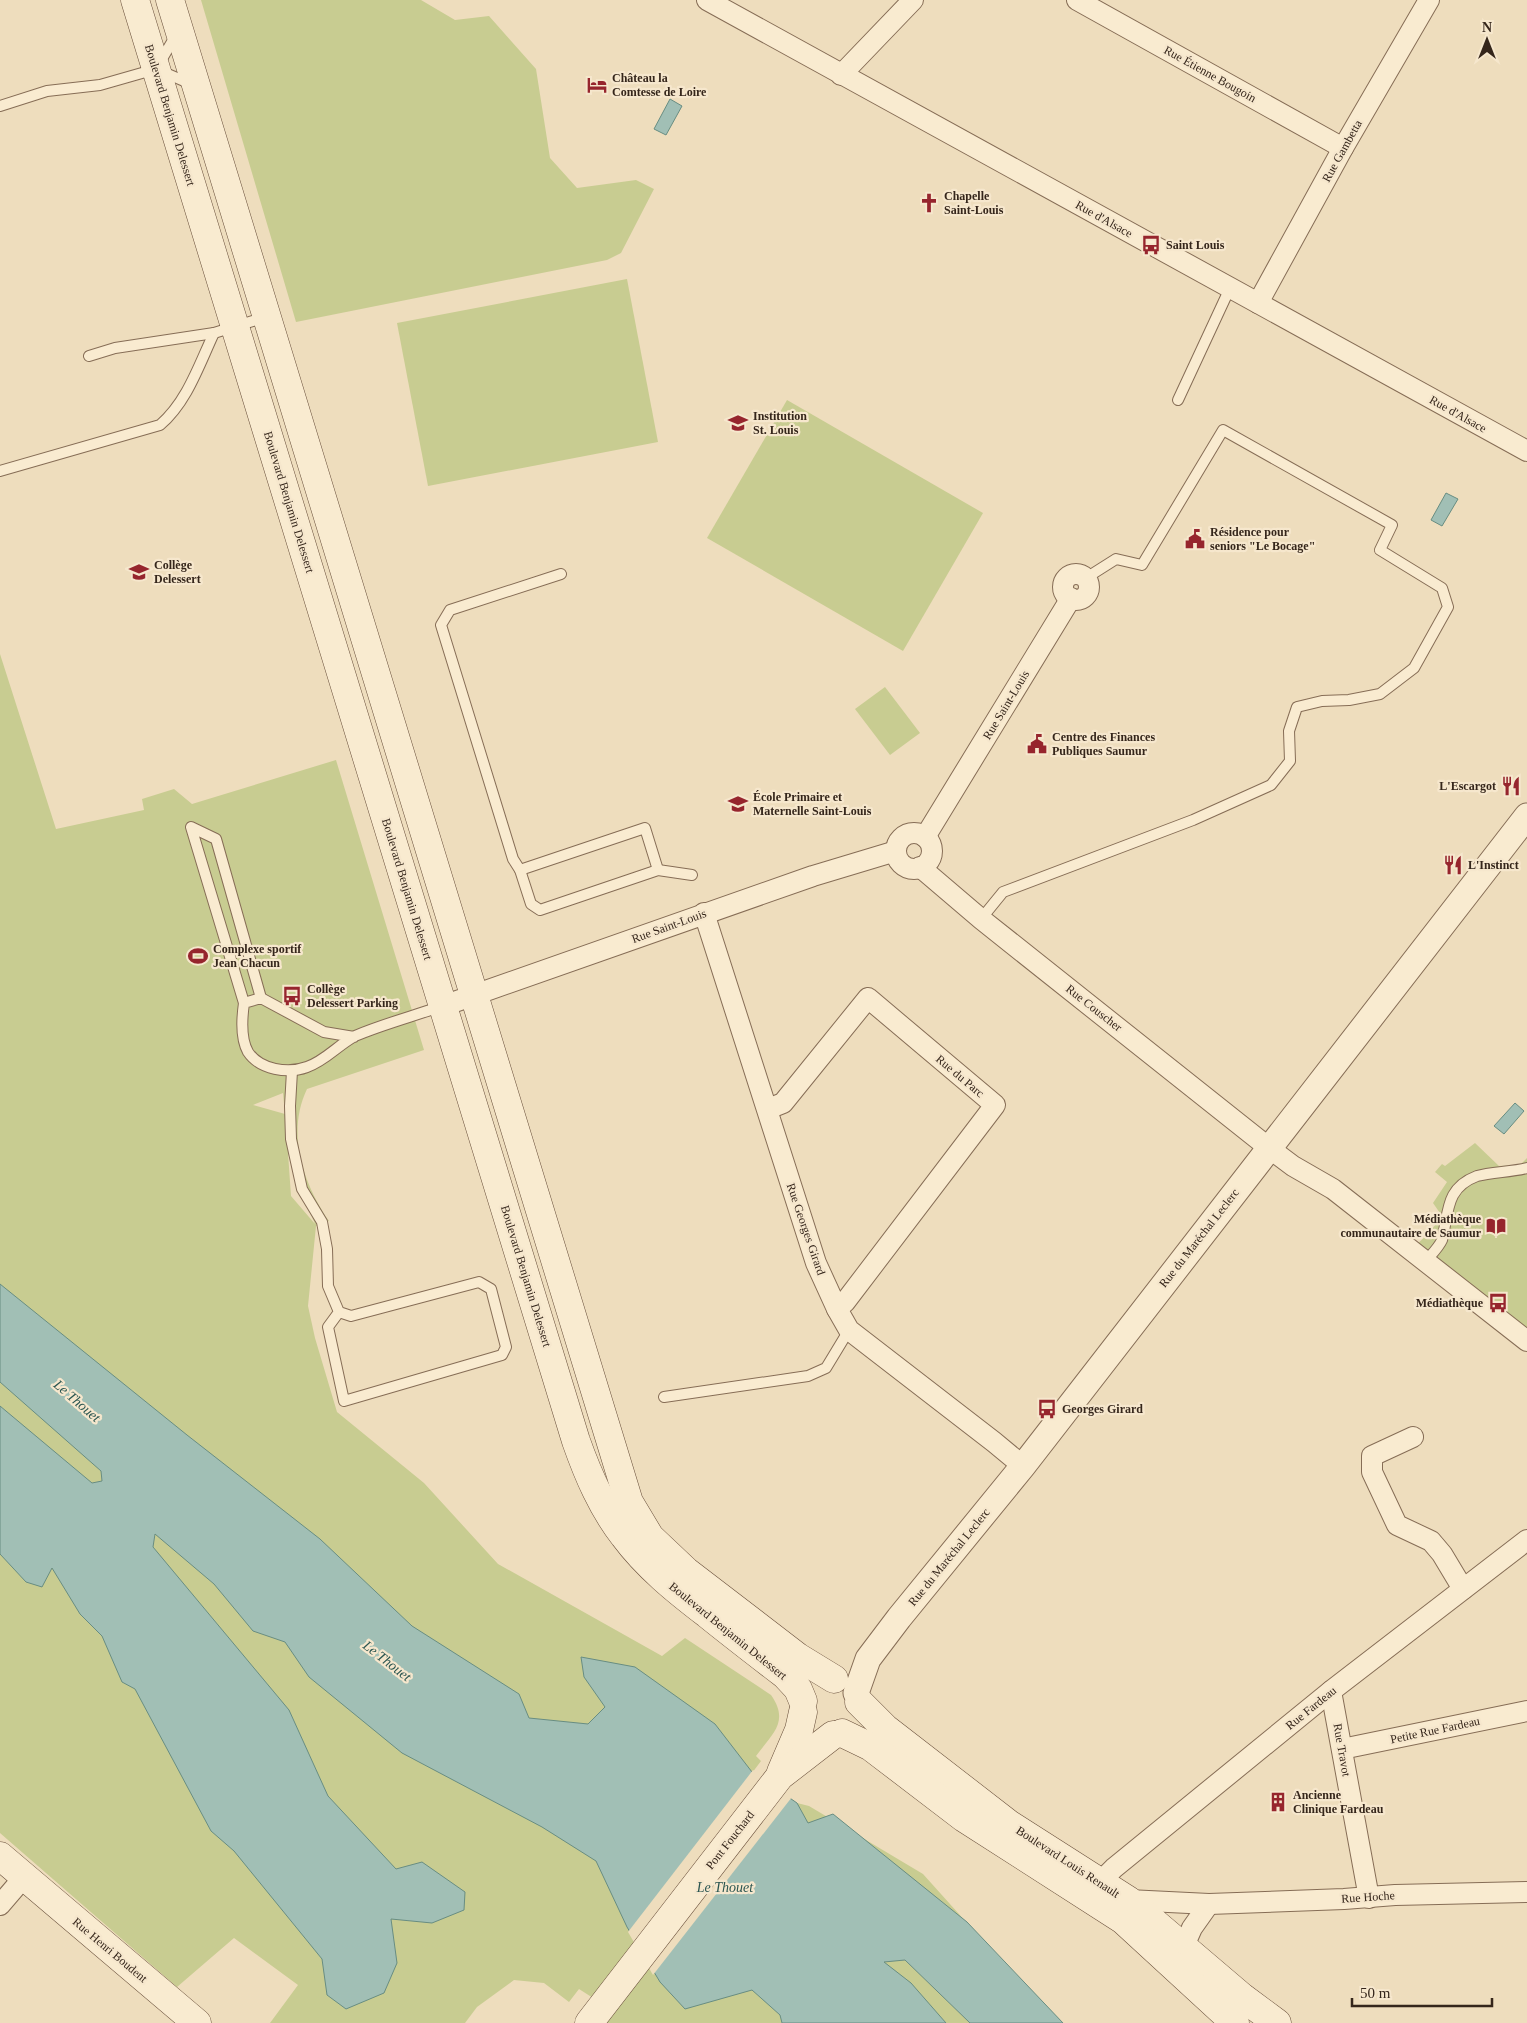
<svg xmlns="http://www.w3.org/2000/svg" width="1527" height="2023" viewBox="0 0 1527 2023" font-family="'Times New Roman',serif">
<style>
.green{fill:#c8cc91;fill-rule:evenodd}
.water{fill:#a1bfb5;stroke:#688d82}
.pier{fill:#eeddbd}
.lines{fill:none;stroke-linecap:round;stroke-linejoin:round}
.service-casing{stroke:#866d56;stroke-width:12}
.minor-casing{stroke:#866d56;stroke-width:22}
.tertiary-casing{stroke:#866d56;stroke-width:27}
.secondary-casing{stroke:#684e3a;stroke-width:29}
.service{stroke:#f9ebd0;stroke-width:10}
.minor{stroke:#f9ebd0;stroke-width:20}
.tertiary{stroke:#f9ebd0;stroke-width:25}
.secondary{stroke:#f9ebd0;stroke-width:28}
.labels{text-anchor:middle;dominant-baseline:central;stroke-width:4.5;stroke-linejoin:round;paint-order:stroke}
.street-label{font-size:12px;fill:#35261b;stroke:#f6e7cd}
.poi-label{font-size:12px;font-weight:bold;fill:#35261b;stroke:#f6e7cd;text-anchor:start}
.water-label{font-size:14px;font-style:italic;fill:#2a5550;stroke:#f6e7cd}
</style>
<rect width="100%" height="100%" fill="#eeddbd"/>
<g class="green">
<path d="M 201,0 L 421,0 L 455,20 L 489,16 L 536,69 L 550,158 L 577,188 L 636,180 L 654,189 L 621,253 L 607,260 L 296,322 Z"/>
<path d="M 627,279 L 658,442 L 428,486 L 397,323 Z"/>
<path d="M 787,400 L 983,513 L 903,651 L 707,538 Z"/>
<path d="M 0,654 L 56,829 L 144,810 L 142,799 L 174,789 L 192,804 L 336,760 L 424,1050 L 307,1089 C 286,1133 303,1183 329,1221 L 316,1226 L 308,1306 L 315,1338 L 337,1412 L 424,1483 L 498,1564 L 662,1656 L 685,1638 L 771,1695 C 790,1722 772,1734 756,1756 L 761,1761 L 752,1773 L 797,1803 L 809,1806 L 923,1874 L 1057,2023 L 606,2023 L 615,2012 L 579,1989 L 569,2002 L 544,1983 L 514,1980 L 477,2007 L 465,2023 L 270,2023 L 298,1985 L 234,1938 L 177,1987 L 0,1833 ZM 283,1093 L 285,1114 L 253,1105 ZM 288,1153 L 301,1192 L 315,1224 L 291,1196 Z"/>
<path d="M 885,687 L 920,733 L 890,755 L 855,709 Z"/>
<path d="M 1475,1143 L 1499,1166 L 1520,1165 L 1527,1158 L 1527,1334 L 1414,1247 L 1429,1233 L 1442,1216 L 1433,1203 L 1447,1182 L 1435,1172 L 1442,1164 L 1445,1166 Z"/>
</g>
<g class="water">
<path d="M 670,99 L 682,106 L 666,135 L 654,129 Z"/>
<path d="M 1446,493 L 1458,499 L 1442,526 L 1431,520 Z"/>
<path d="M 1515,1103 L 1524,1111 L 1504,1134 L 1494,1126 Z"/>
<path d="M 0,1284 L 187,1435 L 320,1539 L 412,1626 L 519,1694 L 529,1718 L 588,1724 L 605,1707 L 584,1677 L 581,1657 L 635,1667 L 715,1724 L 752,1772 L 797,1803 L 808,1823 L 833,1814 L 967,1922 L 1063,2023 L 970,2023 L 905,1960 L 884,1962 L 911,1983 L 946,2023 L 782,2023 L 780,2015 L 752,1990 L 685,2009 L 660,1982 L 627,1927 L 596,1861 L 542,1827 L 402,1753 L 309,1677 L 285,1642 L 253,1631 L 214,1584 L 155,1534 L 153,1547 L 289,1710 L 328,1796 L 396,1869 L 422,1862 L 465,1892 L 464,1910 L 432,1923 L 391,1919 L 397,1963 L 384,1993 L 346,2009 L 327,1995 L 322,1959 L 234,1851 L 211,1831 L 135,1689 L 122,1682 L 102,1636 L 80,1614 L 52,1568 L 42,1587 L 26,1582 L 0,1554 L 0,1406 L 92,1483 L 102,1481 L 101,1471 L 0,1382 Z"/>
</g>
<path class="pier" d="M 753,1770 L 792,1797 L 653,1975 L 628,1932 Z"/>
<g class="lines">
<defs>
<g id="service">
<path d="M 159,64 L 176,35"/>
<path d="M 0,106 L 47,91 L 100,85 L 156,69 L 191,84"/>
<path d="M 89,356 L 115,348 L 214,333 L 266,317"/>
<path d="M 1178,400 L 1230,288"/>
<path d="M 0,471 L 160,425 C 187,402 199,365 214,333"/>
<path d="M 561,574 L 450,610 L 441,625 L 513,859 L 520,870 L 531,904 L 540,910 L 658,870 L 692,875"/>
<path d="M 520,870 L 645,828 L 658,870"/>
<path d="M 981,919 L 1003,892 L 1193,820 L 1271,785 L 1290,761 L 1289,731 L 1297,707 L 1322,701 L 1349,700 L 1380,694 L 1414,668 L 1448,607 L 1442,588 L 1380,550 L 1392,525 L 1223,430 L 1142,565 L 1116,559 L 1086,578"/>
<path d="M 244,1003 L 191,827 L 216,839 L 261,998"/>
<path d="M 354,1037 L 324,1032 L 261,998 L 244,1003 C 242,1017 240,1038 248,1052 C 260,1070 288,1074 307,1067 C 325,1061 338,1045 355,1036 C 383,1024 414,1016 442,1006"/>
<path d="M 292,1071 L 290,1106 L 291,1139 L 302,1189 L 322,1222 L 327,1249 L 328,1286 L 339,1312 L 351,1316 L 479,1282 L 491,1289 L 506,1347 L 502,1355 L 344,1401 L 328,1327 L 339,1312"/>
<path d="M 1426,1261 C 1431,1255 1439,1247 1442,1240 C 1449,1212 1445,1188 1477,1176 C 1491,1172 1511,1172 1527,1168"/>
<path d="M 664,1397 L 808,1376 L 826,1368 L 849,1330"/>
</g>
<g id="minor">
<path d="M 707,0 L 1527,451"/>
<path d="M 1077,0 L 1343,148"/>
<path d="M 841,75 L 913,0"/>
<path d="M 1258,303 L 1343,148 L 1429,0"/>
<circle cx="1076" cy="587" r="13"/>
<circle cx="914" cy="851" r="18"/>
<path d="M 925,837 L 1071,598"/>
<path d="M 920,867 L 981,919 L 1269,1148 L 1293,1166 L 1333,1189 L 1527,1341"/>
<path d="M 704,913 L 816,1263 L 837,1309 L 849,1330 L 994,1442 L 1023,1466"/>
<path d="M 443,1006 L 813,876 L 896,851"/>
<path d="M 768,1109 L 783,1103 L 868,998 L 995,1105 L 845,1302 L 837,1309"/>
<path d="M 1413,1437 L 1372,1456 L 1372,1472 L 1397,1525 L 1431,1541 L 1442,1554 L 1463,1589"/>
<path d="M 1331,1691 L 1369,1898"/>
<path d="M 1342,1749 L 1527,1711"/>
<path d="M 1100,1882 L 1114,1868 L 1331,1691 L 1527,1540"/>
<path d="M 1128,1900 L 1209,1904 L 1344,1899 L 1395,1895 L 1527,1892"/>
<path d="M 0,1905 L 24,1877"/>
<path d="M 1184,1946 L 1192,1928 L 1209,1904"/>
</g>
<path id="tertiary" d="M 856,1693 L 868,1659 L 899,1618 L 1023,1466 L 1527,816"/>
<g id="secondary">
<path d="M 135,0 L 576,1441 C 588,1475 602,1508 624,1536 C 647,1567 677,1591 707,1614 C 733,1635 759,1655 785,1675 L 798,1689 L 803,1701"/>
<path d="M 170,0 L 629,1502 L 650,1537 L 686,1571 L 798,1657 L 834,1679"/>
<path d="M 859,1702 L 885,1728 L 1009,1824 L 1128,1900 L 1242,1997 L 1277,2023"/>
<path d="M 842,1733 L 871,1747 L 964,1818 L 1123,1920 L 1235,2023"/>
<path d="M 781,1772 L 799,1730 L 803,1712"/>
<path d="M 0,1856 L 197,2023"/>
<path d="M 589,2023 L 780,1776 L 833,1735"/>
</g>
</defs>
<use href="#service" class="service-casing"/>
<use href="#minor" class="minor-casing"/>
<use href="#tertiary" class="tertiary-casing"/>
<use href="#secondary" class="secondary-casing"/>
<use href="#service" class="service"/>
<use href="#minor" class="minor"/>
<use href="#tertiary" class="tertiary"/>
<use href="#secondary" class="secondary"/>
</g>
<defs>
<symbol id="hotel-bare" viewBox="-9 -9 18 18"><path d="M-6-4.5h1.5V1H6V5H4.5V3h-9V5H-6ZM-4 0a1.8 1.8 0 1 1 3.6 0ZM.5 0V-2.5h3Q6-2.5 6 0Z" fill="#96252d" stroke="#f6e7cd" stroke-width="2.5" paint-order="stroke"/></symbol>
<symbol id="church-bare" viewBox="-9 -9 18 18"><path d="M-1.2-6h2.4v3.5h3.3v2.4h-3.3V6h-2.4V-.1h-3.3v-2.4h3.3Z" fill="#96252d" stroke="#f6e7cd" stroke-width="2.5" paint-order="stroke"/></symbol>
<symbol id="bus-bare" viewBox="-9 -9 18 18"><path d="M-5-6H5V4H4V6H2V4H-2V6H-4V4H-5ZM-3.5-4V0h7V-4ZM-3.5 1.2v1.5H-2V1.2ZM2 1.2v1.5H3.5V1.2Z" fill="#96252d" stroke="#f6e7cd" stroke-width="2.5" paint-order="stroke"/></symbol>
<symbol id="school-bare" viewBox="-9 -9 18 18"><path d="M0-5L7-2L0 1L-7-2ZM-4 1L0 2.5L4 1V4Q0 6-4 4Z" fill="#96252d" stroke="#f6e7cd" stroke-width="2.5" paint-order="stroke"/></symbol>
<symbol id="civic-bare" viewBox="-9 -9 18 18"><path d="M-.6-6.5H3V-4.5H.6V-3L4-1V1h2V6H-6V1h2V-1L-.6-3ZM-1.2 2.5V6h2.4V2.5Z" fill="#96252d" stroke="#f6e7cd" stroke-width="2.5" paint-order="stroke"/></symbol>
<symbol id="restaurant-bare" viewBox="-9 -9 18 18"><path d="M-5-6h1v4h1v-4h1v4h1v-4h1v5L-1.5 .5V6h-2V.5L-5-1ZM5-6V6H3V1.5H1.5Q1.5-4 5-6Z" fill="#96252d" stroke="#f6e7cd" stroke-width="2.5" paint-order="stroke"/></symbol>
<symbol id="stadium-bare" viewBox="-9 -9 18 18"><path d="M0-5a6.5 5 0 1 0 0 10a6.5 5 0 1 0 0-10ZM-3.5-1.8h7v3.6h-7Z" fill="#96252d" stroke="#f6e7cd" stroke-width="2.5" paint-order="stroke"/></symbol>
<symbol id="library-bare" viewBox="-9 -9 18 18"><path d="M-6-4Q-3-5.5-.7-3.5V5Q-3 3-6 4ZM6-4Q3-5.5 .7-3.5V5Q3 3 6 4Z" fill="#96252d" stroke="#f6e7cd" stroke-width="2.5" paint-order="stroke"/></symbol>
<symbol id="building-bare" viewBox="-9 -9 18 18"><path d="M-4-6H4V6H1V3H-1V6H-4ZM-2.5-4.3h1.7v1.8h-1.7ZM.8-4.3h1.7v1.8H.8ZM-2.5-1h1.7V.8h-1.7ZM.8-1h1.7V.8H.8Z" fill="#96252d" stroke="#f6e7cd" stroke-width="2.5" paint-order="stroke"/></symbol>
</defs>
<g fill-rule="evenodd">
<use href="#hotel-bare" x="583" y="71" width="28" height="28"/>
<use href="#church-bare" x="915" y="189" width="28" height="28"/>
<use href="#bus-bare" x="1137" y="231" width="28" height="28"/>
<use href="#school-bare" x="724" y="409" width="28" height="28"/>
<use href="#civic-bare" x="1181" y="525" width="28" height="28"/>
<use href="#school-bare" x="125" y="558" width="28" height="28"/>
<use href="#civic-bare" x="1023" y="730" width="28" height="28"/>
<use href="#restaurant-bare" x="1497" y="772" width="28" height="28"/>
<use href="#school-bare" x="724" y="790" width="28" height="28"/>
<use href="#restaurant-bare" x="1439" y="851" width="28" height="28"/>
<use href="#stadium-bare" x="184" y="942" width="28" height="28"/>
<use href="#bus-bare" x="278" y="982" width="28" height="28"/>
<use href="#library-bare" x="1482" y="1212" width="28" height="28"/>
<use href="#bus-bare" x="1484" y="1289" width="28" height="28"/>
<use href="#bus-bare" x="1033" y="1395" width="28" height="28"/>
<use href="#building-bare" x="1264" y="1788" width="28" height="28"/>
</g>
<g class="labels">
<g class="street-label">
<text transform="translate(1210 74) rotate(29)">Rue Étienne Bougoin</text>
<text transform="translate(170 115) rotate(73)">Boulevard Benjamin Delessert</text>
<text transform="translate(1342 151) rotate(-61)">Rue Gambetta</text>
<text transform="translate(1104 219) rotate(29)">Rue d'Alsace</text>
<text transform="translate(1458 414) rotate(29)">Rue d'Alsace</text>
<text transform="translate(289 502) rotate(73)">Boulevard Benjamin Delessert</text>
<text transform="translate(1006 705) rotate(-59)">Rue Saint-Louis</text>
<text transform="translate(407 889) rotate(73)">Boulevard Benjamin Delessert</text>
<text transform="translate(669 926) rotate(-20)">Rue Saint-Louis</text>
<text transform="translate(1094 1008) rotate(38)">Rue Couscher</text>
<text transform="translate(960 1076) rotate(40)">Rue du Parc</text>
<text transform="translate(806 1229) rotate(71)">Rue Georges Girard</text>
<text transform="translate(1199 1238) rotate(-52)">Rue du Maréchal Leclerc</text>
<text transform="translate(526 1276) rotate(73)">Boulevard Benjamin Delessert</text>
<text transform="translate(949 1557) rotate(-51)">Rue du Maréchal Leclerc</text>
<text transform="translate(728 1631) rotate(39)">Boulevard Benjamin Delessert</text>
<text transform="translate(1311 1708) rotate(-39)">Rue Fardeau</text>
<text transform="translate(1435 1730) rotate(-12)">Petite Rue Fardeau</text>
<text transform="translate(1342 1750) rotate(80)">Rue Travot</text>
<text transform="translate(730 1840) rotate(-52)">Pont Fouchard</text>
<text transform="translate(1068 1862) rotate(33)">Boulevard Louis Renault</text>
<text transform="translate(1368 1897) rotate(-4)">Rue Hoche</text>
<text transform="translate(110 1950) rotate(40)">Rue Henri Boudent</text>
</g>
<g class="poi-label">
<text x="612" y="78">Château la<tspan x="612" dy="14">Comtesse de Loire</tspan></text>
<text x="944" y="196">Chapelle<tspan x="944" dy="14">Saint-Louis</tspan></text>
<text x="1166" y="245">Saint Louis</text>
<text x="753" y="416">Institution<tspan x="753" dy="14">St. Louis</tspan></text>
<text x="1210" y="532">Résidence pour<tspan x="1210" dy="14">seniors "Le Bocage"</tspan></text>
<text x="154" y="565">Collège<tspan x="154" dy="14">Delessert</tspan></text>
<text x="1052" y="737">Centre des Finances<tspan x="1052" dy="14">Publiques Saumur</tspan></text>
<text x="1496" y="786" text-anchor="end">L'Escargot</text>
<text x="753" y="797">École Primaire et<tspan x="753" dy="14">Maternelle Saint-Louis</tspan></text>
<text x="1468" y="865">L'Instinct</text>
<text x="213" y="949">Complexe sportif<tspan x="213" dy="14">Jean Chacun</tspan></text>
<text x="307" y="989">Collège<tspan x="307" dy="14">Delessert Parking</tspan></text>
<text x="1481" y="1219" text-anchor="end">Médiathèque<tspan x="1481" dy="14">communautaire de Saumur</tspan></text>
<text x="1483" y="1303" text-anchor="end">Médiathèque</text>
<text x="1062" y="1409">Georges Girard</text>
<text x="1293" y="1795">Ancienne<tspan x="1293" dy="14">Clinique Fardeau</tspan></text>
</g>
<g class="water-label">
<text transform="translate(77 1401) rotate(41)">Le Thouet</text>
<text transform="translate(387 1661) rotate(38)">Le Thouet</text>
<text x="725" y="1887">Le Thouet</text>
</g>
</g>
<g transform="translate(1487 40)" stroke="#f6e7cd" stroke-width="4" paint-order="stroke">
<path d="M0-4L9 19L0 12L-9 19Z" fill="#35261b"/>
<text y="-8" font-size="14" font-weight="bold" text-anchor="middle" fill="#35261b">N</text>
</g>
<path d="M1352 1998v8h140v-8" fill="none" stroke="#35261b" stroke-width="2.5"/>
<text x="1360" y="1998" font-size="15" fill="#35261b" stroke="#f6e7cd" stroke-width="4" paint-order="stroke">50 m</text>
</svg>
